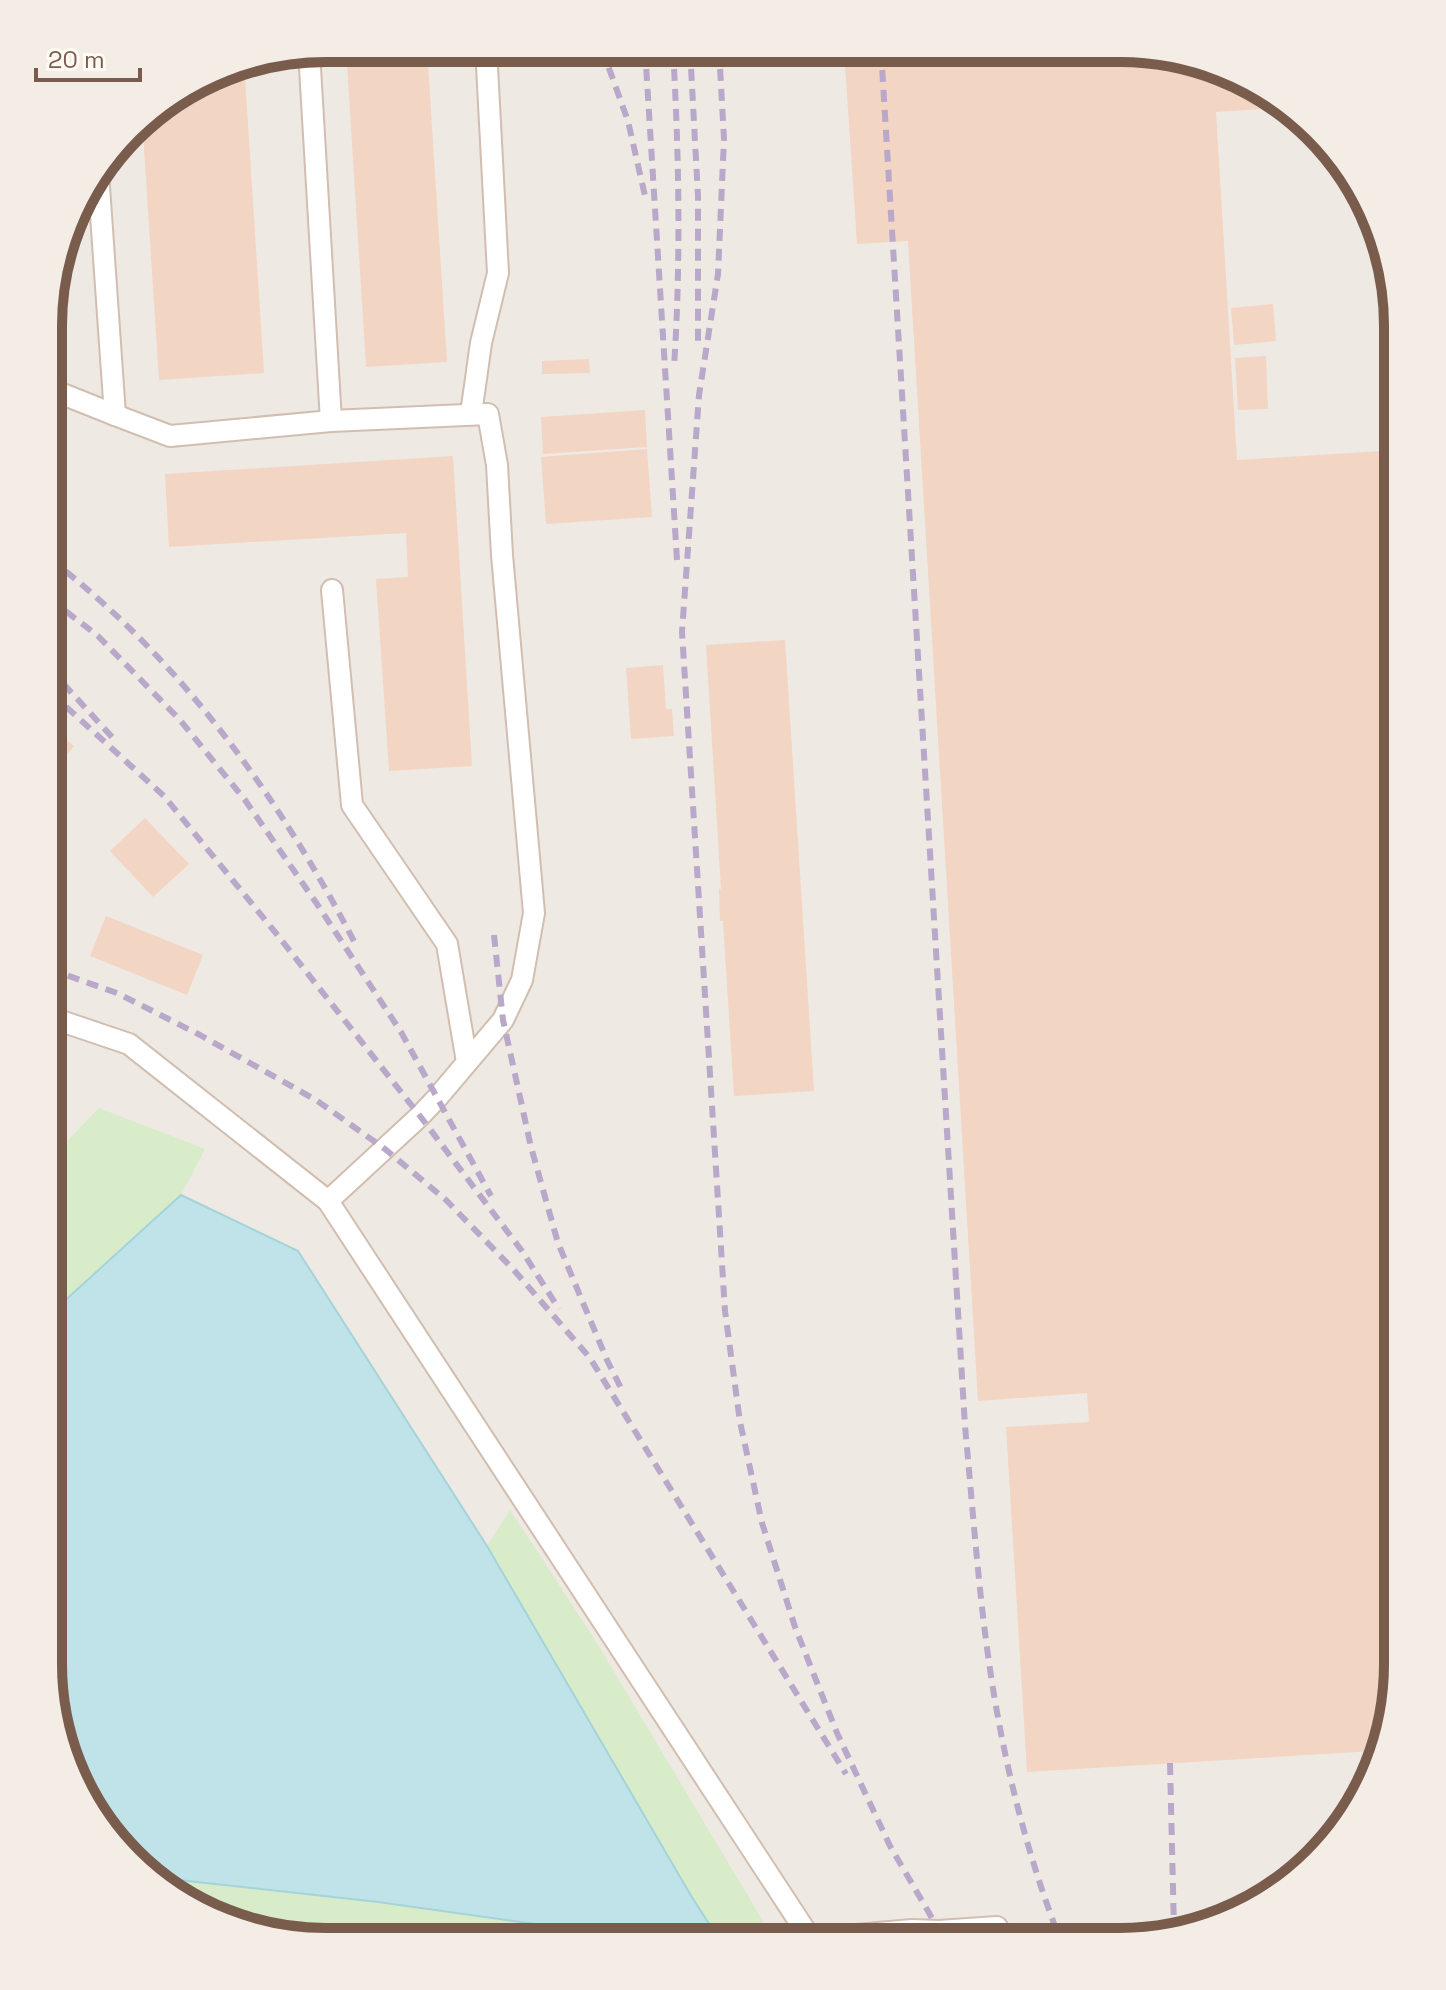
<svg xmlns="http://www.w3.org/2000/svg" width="1446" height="1990" viewBox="0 0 1446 1990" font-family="'Space Grotesk',sans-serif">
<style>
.industrial{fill:#efe9e4}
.green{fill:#d8ecc9}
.water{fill:#bfe3e8;stroke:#a5d3da;stroke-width:2}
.building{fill:#f3d5c3}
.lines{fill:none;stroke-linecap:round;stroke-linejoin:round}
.lane-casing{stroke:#d1beb0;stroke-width:24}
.lane{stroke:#fff;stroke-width:20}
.rail{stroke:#b9a8c9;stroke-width:6;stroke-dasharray:12 8;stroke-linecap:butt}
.rim{fill:none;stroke:#7a5c4d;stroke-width:10}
</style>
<rect width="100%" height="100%" fill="#fdf6ec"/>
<path class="industrial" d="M 326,48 L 1156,50 L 1289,105 L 1369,204 L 1398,326 L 1397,1682 L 1351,1819 L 1242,1913 L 1120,1942 L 291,1940 L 157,1885 L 77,1786 L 48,1664 L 50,290 L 85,188 L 143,117 L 236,63 Z"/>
<g class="green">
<path d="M 99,1108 L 205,1149 L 181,1195 L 49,1315 L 49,1160 Z"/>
<path d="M 510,1510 L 594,1638 L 775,1941 L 720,1941 L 690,1894 L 487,1546 Z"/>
<path d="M 151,1877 L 378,1902 L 655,1941 L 291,1940 L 157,1885 Z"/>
</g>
<path class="water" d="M 181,1195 L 298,1251 L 487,1546 L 690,1894 L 720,1941 L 655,1941 L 378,1902 L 151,1877 L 77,1786 L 48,1664 L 49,1315 Z"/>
<g class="building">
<path d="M 346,48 L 427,48 L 447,362 L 366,367 Z"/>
<path d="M 844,50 L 1156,50 L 1289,105 L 1290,107 L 1216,112 L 1237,460 L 1398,450 L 1397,1682 L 1374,1751 L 1027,1772 L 1006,1427 L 1089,1422 L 1087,1393 L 978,1401 L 908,241 L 857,244 Z"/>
<path d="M 244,62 L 264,373 L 159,380 L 142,118 L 236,63 Z"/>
<path d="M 1273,304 L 1276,341 L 1234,345 L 1231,308 Z"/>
<path d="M 1266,356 L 1268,409 L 1238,410 L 1235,358 Z"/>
<path d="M 589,359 L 590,373 L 542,374 L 542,361 Z"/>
<path d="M 645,410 L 647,447 L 543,454 L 541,417 Z"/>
<path d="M 647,449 L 652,517 L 546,524 L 541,457 Z"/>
<path d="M 453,456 L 472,766 L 389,771 L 376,579 L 408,577 L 406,533 L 169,547 L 165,474 Z"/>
<path d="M 785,640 L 814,1091 L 734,1096 L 723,921 L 720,921 L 719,889 L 721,889 L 706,645 Z"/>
<path d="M 663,665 L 666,709 L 672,709 L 674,736 L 631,739 L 626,668 Z"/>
<path d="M 55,730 L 74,746 L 50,776 L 50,736 Z"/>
<path d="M 145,818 L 189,864 L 153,897 L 110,851 Z"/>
<path d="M 106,916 L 203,955 L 187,995 L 90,956 Z"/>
</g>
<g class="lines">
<defs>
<g id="lane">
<path d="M 50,389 L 115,415 L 98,172"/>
<path d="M 471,414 L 481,343 L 498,273 L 486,48"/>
<path d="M 115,415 L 170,436 L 331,421 L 309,51"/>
<path d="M 332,590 L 352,805 L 447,944 L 467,1062"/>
<path d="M 49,1017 L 129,1044 L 328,1201 L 812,1941"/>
<path d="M 328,1201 L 420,1116 L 437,1098 L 503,1020 L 522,980 L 534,913 L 502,555 L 497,465 L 488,414 L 331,421"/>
<path d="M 811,1939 L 912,1930 L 939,1931 L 997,1927 L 999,1942"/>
</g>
</defs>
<use href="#lane" class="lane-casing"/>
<use href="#lane" class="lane"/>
<g class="rail">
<path d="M 602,49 L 628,121 L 645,196"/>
<path d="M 645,49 L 677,560"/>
<path d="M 673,49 C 679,155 681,261 674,367"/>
<path d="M 690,49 L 698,196 L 698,343"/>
<path d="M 719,49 L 724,139 L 718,274 L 699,395 L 682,632 L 725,1311 L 740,1422 L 762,1523 L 795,1627 L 837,1733 L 890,1846 L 946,1942"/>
<path d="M 881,50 L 965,1426 C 974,1521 980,1618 997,1712 C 1011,1790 1032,1868 1061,1942"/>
<path d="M 50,559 C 182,660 281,800 357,947"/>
<path d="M 50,599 L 98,636 L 180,720 L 245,800 L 317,904 L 401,1032 L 491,1196"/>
<path d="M 50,669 L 112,737"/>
<path d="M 50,695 L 63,704 L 164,796 L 275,932 L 420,1116 L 522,1251 L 559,1309"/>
<path d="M 494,935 L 503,1020 L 531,1147 L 558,1243 L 607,1360 L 622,1390"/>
<path d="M 49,969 L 117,993 L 200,1035 L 316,1100 L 385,1149 L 446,1200 L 513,1269 L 590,1358 L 846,1774"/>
<path d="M 1170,1763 L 1174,1930"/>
</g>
</g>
<path d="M0 0H1446V1990H0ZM326 62H1120A264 264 0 0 1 1384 326V1664A264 264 0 0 1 1120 1928H326A264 264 0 0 1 62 1664V326A264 264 0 0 1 326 62Z" fill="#f4ede6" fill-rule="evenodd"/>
<path class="rim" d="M326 62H1120A264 264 0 0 1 1384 326V1664A264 264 0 0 1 1120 1928H326A264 264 0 0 1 62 1664V326A264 264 0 0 1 326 62Z"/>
<path d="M36 68v12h104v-12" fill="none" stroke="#7a5c4d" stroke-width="4"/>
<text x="48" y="68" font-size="24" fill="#7a5c4d" stroke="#fffaf3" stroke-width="6" paint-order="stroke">20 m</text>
</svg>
